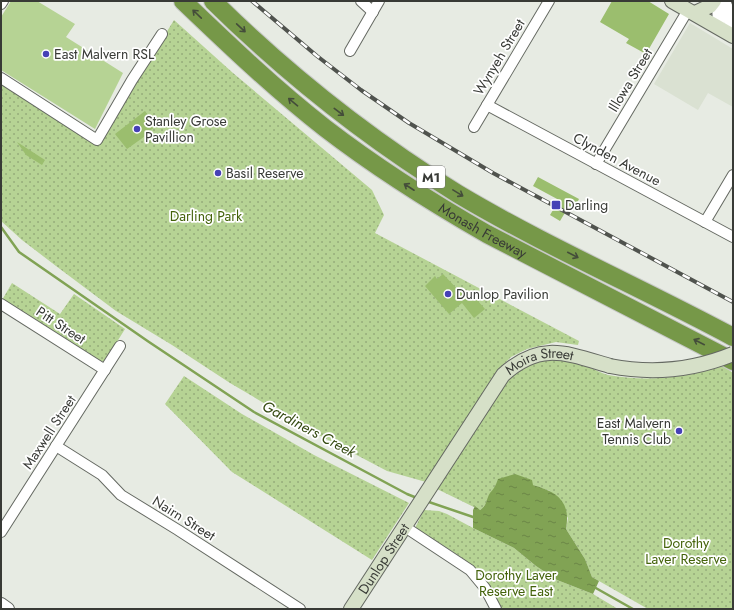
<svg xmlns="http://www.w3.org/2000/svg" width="734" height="610" viewBox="0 0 734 610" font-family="Jost,sans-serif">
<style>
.built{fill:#dae1d2}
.grass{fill:#b6d394}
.park{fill:url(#park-dots)}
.water{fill:url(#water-ripples)}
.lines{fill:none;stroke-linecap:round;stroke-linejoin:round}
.stream{stroke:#81a354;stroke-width:2.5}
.building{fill:#9bbe6e}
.minor-casing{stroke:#656962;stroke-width:12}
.tertiary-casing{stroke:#656962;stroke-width:14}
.secondary-casing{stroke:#656962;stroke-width:16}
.motorway-casing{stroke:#c7c8c7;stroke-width:20}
.minor{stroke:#fff;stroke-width:10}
.tertiary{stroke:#fff;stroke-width:12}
.secondary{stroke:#d6e0c8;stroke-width:14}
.motorway{stroke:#769848;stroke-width:18}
.rail-casing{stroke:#50534e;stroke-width:4}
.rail{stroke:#fff;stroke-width:2.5;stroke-dasharray:8;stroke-linecap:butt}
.secondary-bridge-casing{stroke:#656962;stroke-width:16;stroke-linecap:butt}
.secondary-bridge{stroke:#d6e0c8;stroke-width:14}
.oneway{stroke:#444d3a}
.poi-dot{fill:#4641b6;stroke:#fff;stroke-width:1.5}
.labels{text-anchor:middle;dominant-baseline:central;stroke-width:3.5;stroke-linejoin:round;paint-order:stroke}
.shield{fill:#fff;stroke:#747572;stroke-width:1}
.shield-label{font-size:13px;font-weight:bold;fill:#383a36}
.poi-label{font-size:14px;fill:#383a36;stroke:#fff;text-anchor:start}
.street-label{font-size:14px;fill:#383a36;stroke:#fff}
.park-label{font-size:14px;fill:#44630b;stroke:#fff}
.water-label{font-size:15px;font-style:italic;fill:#354b12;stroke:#fff}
</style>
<defs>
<pattern id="park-dots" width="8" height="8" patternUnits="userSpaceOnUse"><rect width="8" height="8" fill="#b6d394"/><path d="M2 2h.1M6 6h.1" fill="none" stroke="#95ac7a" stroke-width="1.8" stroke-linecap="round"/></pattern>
<pattern id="water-ripples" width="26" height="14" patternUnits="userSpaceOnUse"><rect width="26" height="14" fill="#81a354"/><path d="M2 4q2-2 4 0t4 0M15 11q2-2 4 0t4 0" fill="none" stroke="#6b8646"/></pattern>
</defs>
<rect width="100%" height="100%" fill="#e7ebe3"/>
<path class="built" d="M 690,23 L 733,49 L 733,107 L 708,93 L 698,110 L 654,84 Z"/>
<path class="grass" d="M 11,1 L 37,1 L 75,24 L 66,37 L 123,73 L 95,129 L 1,70 L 1,17 Z"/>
<g class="park">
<path d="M 174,20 L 233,73 L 372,190 L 384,215 L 375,233 L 579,341 L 578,345 L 556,342 L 527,349 L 511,357 L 496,372 L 426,482 L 387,471 L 313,432 L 230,383 L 172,345 L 116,311 L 56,266 L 22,240 L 1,221 L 1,81 L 100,140 Z"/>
<path d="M 12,283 L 60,314 L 74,294 L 125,329 L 105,361 L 99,362 L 2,300 Z"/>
<path d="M 558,358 C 568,361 578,363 588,367 C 594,369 601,373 608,375 C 646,382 686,378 723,366 L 733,373 L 733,609 L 648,609 L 592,577 L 585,559 L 566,529 L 568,518 L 550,491 L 533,485 L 495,489 C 487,495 488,505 480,510 L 437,489 C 453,464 470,440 486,414 C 494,400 502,382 515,372 C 528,362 543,359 558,358 Z"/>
<path d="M 184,376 L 242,414 L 314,455 L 409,503 L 372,560 L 232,472 L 165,404 Z"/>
<path d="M 424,510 L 439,511 L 447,514 L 473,528 L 514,548 L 536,566 L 557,580 L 593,594 L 618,609 L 501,609 C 496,599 492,588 485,579 C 468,558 438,543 415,528 Z"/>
</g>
<path class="water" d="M 515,474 L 532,480 L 533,485 C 558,492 571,502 566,529 L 585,559 L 592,577 L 599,581 L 593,594 L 557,580 L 536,566 L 514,548 L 473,528 L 473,510 L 475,506 L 480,510 C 487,506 486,499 490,493 C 495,487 495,487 498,479 Z"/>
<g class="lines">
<g class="stream">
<path d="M 1,227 L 19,252 L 149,342 L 254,412 L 407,494 L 417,498"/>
<path d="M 426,501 L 476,518"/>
<path d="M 594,587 L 633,609"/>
</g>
</g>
<g class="building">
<path d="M 612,1 L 648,1 L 669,14 L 646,54 L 626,43 L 629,39 L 600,22 Z"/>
<path d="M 145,111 L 156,126 L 147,133 L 148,134 L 127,149 L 115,134 Z"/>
<path d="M 17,142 L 45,160 L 42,165 L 26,155 Z"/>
<path d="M 538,177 L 579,199 L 574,209 L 569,206 L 560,221 L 550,215 L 559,200 L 533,186 Z"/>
<path d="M 443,274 L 460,292 L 462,290 L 466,295 L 470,292 L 485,309 L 474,318 L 462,303 L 449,314 L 425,286 L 435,276 L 437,279 Z"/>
</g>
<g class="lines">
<defs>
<g id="minor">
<path d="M 361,1 L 373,12"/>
<path d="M 1,4 L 3,1"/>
<path d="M 350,51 L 379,1"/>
<path d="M 1,78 L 97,140 L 132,80 L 162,34"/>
<path d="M 487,105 L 733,237"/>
<path d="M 474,127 L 549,1"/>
<path d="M 596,164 L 688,10"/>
<path d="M 705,222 L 733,175"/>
<path d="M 1,304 L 105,370"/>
<path d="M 56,446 L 102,475 L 121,495 L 178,530 L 300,609"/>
<path d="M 405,527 L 470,570 L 485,588 L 496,609"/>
<path d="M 1,532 L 120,346"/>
</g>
<g id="tertiary">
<path d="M 718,1 L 719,28"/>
<path d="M 724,1 L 729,13 L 732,36"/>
<path d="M 1,604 L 8,609"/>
</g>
<g id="secondary">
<path d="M 672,1 L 733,36"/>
<path d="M 695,13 L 710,6 L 714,1"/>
<path id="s1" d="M 351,609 L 503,375 C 540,341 566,353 610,366"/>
</g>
<g id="motorway">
<path id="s2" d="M 183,1 C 229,45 275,89 325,128 C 377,168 431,202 487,234 L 733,361"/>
<path d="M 213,1 C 287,74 369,139 458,194 C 547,247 642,288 733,337"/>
</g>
</defs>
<use href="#minor" class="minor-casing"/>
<use href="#tertiary" class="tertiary-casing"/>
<use href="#secondary" class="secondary-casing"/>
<use href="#motorway" class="motorway-casing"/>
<use href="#minor" class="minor"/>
<use href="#tertiary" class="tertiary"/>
<use href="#secondary" class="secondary"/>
<use href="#motorway" class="motorway"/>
<defs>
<path id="rail" d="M 252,1 L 317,56 L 361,90 L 409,123 L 493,173 L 733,302"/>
</defs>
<use href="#rail" class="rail-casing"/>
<use href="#rail" class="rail"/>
<defs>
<path id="secondary-bridge" d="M 610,366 C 651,374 694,370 733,354"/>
</defs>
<use href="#secondary-bridge" class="secondary-bridge-casing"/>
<use href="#secondary-bridge" class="secondary-bridge"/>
</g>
<defs><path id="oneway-shaft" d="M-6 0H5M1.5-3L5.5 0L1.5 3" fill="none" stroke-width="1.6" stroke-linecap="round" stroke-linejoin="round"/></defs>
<g class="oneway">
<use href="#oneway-shaft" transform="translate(197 14) rotate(-136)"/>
<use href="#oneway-shaft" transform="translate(241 28) rotate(43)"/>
<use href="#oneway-shaft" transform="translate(293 102) rotate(-140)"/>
<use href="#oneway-shaft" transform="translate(339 112) rotate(37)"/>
<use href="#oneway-shaft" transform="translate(409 187) rotate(-147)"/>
<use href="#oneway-shaft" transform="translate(458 193) rotate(31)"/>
<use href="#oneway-shaft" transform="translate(573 255) rotate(27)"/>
<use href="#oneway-shaft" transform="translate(699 342) rotate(-153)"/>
</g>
<g class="poi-dot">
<circle cx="46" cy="54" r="4"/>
<circle cx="137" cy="129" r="4"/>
<circle cx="218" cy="173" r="4"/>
<rect x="551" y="200" width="10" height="10" rx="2"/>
<circle cx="448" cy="294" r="4"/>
<circle cx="679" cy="431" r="4"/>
</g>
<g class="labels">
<rect class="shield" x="417" y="166" width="28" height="22" rx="3"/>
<g class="shield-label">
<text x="431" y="177">M1</text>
</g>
<g class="poi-label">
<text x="54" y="54">East Malvern RSL</text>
<text x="145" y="121">Stanley Grose<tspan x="145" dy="16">Pavillion</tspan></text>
<text x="226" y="173">Basil Reserve</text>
<text x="565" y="205">Darling</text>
<text x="456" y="294">Dunlop Pavilion</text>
<text x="671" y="423" text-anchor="end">East Malvern<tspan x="671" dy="16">Tennis Club</tspan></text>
</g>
<g class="street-label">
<text transform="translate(499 57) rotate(-59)">Wynyeh Street</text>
<text transform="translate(630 80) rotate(-59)">Illowa Street</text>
<text transform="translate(617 159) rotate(28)">Clynden Avenue</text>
<text stroke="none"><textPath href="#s2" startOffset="379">Monash Freeway</textPath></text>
<text transform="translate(61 325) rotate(33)">Pitt Street</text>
<text stroke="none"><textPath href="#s1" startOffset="320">Moira Street</textPath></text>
<text transform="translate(49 432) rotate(-57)">Maxwell Street</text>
<text transform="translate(184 518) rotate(32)">Nairn Street</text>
<text stroke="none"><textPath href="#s1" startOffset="60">Dunlop Street</textPath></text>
</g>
<g class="park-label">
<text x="206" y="216">Darling Park</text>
<text x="686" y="543">Dorothy<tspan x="686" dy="16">Laver Reserve</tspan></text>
<text x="516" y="575">Dorothy Laver<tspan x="516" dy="16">Reserve East</tspan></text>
</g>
<g class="water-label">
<text transform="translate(309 429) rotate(28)">Gardiners Creek</text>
</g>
</g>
<rect width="734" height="610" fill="none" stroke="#383a36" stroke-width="4"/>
</svg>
